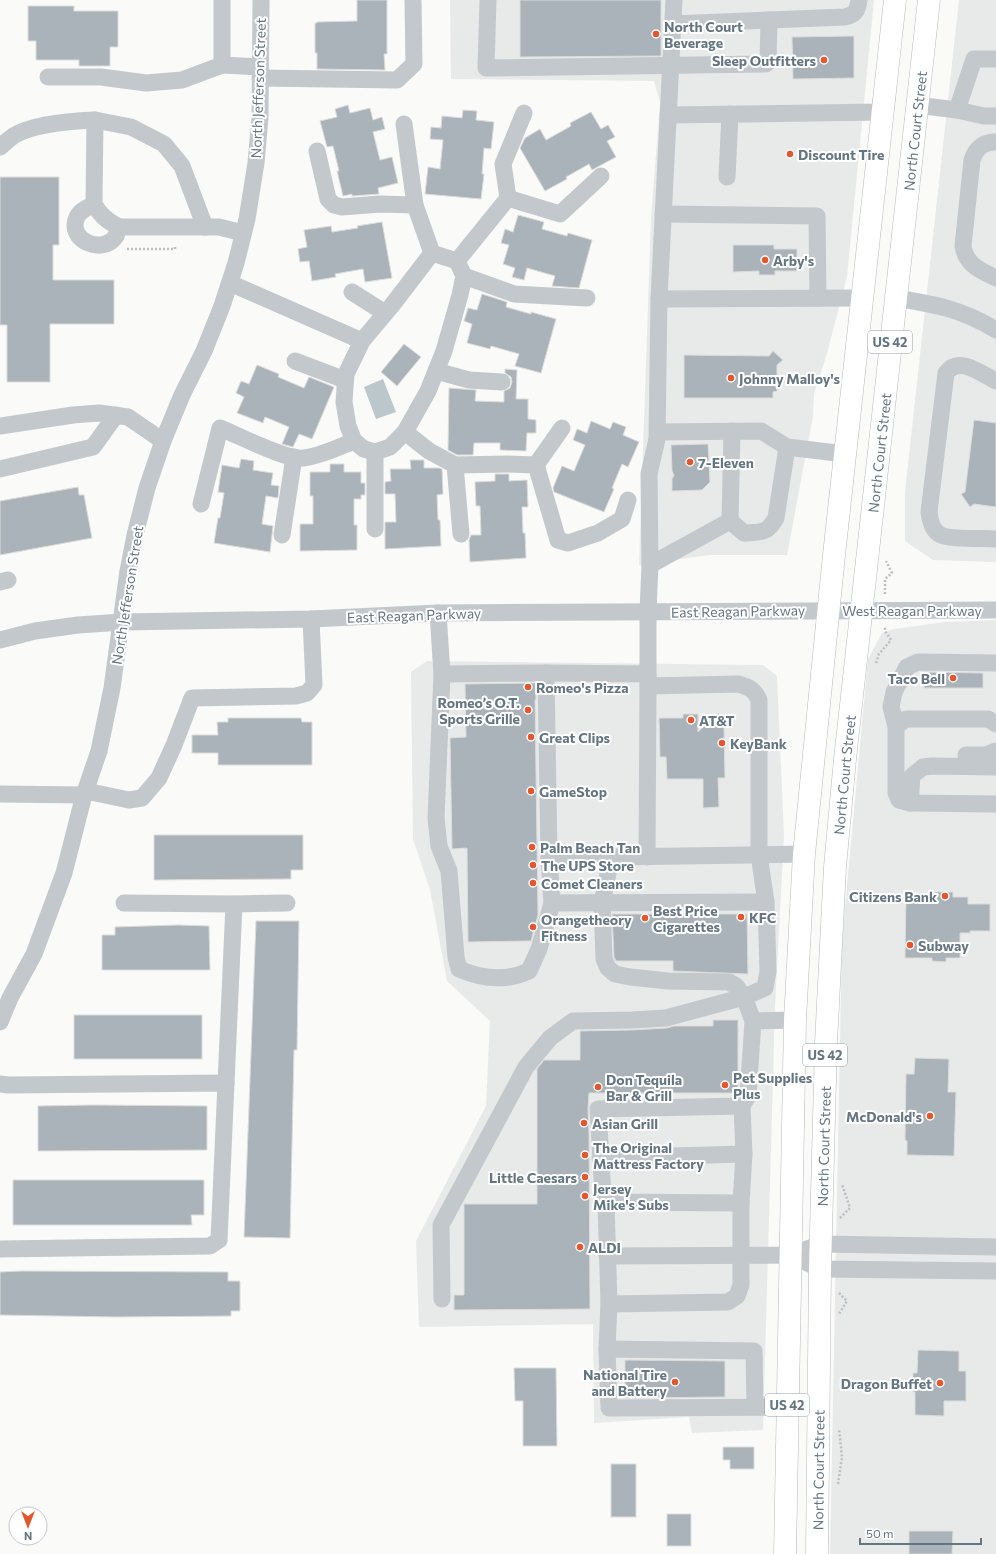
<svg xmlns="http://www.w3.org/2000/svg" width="996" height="1554" viewBox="0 0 996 1554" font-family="Commissioner,sans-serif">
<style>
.built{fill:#e8e9e9}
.water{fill:#bbc7cb}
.building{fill:#aab3b9;stroke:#dcdcda}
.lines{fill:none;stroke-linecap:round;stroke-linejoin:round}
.major-casing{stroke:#b5babe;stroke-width:23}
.path{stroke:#bbbfc2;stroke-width:2.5;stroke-dasharray:2 2;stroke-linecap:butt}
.minor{stroke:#c3c8cc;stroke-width:17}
.major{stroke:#fff;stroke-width:22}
.poi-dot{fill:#e4572e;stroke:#fff;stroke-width:1.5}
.labels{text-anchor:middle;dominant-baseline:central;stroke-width:4;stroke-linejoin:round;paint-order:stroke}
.shield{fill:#fff;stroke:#939fa8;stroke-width:1}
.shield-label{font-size:13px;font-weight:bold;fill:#657683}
.poi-label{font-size:14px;font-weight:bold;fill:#657683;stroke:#fff;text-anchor:start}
.street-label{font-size:14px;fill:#657683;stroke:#fff}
</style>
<rect width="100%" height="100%" fill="#fafaf8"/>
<g class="built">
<path d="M 450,0 L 874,0 L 847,277 L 827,353 L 814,394 L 813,416 L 787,555 L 709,555 L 639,565 L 651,218 L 660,103 L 654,81 L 451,79 Z"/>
<path d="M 959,0 L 996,0 L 996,562 L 933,560 L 905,541 L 905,492 Z"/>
<path d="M 996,620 L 996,1554 L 830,1554 L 842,940 L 868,659 L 882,633 L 894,629 L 945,622 Z"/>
<path d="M 427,661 L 763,665 L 777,676 L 784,836 L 775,1006 L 763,1430 L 692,1433 L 689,1417 L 594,1423 L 593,1324 L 419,1327 L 416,1241 L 486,1106 L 490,1021 L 447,981 L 430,890 L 413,839 L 411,672 Z"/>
</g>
<path class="water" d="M 383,379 L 396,412 L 376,419 L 364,387 Z"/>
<g class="building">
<path d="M 357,0 L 387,0 L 387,54 L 384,54 L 385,70 L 317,69 L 317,53 L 315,53 L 315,23 L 317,23 L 317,22 L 357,21 Z"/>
<path d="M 520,0 L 661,0 L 661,56 L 520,57 Z"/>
<path d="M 28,6 L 74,6 L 74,11 L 118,11 L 118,47 L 110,47 L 110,66 L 79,66 L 79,60 L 36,60 L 36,41 L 28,41 Z"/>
<path d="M 854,36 L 854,78 L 793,79 L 792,37 Z"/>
<path d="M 348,105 L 350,113 L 370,108 L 373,120 L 382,117 L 385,129 L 373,132 L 380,160 L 392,157 L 398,183 L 378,188 L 379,194 L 352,196 L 352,194 L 343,196 L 337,171 L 339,171 L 333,146 L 327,147 L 320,121 L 337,117 L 335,109 Z"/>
<path d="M 463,110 L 477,111 L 476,120 L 494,122 L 491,149 L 484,148 L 482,174 L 484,174 L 481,199 L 425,194 L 428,167 L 440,169 L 443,140 L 430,139 L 431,127 L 441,128 L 442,116 L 462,118 Z"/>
<path d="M 591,112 L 601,129 L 608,125 L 615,137 L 607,141 L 616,157 L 592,170 L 589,164 L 566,177 L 567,179 L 545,191 L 520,148 L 525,138 L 540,129 L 546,140 L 571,126 L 570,123 Z"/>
<path d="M 0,177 L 59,177 L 59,245 L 53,245 L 53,280 L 114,280 L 114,324 L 50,324 L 50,382 L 7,382 L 7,325 L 0,325 Z"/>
<path d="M 518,215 L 544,222 L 542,229 L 567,236 L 568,233 L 592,240 L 579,288 L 552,286 L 555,276 L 527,268 L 524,280 L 512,277 L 515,268 L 503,264 L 509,245 L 501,243 L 505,229 L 513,232 Z"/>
<path d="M 382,222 L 392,278 L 365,282 L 363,269 L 335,274 L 336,277 L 312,281 L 309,261 L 300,262 L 298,249 L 307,247 L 304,230 L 331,226 L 332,232 L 358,228 L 357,226 Z"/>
<path d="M 733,245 L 774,245 L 774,249 L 797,249 L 797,271 L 775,271 L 775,275 L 759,275 L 759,271 L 733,272 Z"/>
<path d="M 482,294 L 507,302 L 506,307 L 531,314 L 531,312 L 556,319 L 541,373 L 515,366 L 519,354 L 491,346 L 490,349 L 467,343 L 472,324 L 464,321 L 468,308 L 477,310 Z"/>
<path d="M 404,344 L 421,357 L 397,386 L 381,372 Z"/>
<path d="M 773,351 L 783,360 L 777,365 L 777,391 L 773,392 L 773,398 L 684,398 L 684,355 L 769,356 Z"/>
<path d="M 257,365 L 279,374 L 278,377 L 304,388 L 309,377 L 334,387 L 312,439 L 299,434 L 293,447 L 282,444 L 289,427 L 265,417 L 263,423 L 237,413 L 244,397 L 236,393 L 241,381 L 249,384 Z"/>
<path d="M 505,369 L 517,370 L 516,399 L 528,399 L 528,419 L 536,420 L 536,433 L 527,433 L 526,451 L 500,450 L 500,443 L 474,443 L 473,455 L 457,455 L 448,450 L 449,388 L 476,390 L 475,401 L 504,402 L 504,391 L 510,388 L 512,382 L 511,377 L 505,373 Z"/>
<path d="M 974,420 L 996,423 L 996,507 L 974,504 L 970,507 L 961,494 L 965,492 Z"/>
<path d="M 591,421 L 610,429 L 613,422 L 626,427 L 623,435 L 639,442 L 628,467 L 622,464 L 612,488 L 614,489 L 604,512 L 554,492 L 553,488 L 562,466 L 574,471 L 585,445 L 573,440 L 577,429 L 587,433 Z"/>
<path d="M 708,444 L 710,482 L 702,490 L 672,491 L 672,479 L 674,475 L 672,471 L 671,445 Z"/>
<path d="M 241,459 L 254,461 L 253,470 L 273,473 L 271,485 L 279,486 L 278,498 L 266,496 L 262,524 L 273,526 L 270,552 L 214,543 L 218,518 L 220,518 L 224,493 L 218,492 L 222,465 L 239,468 Z"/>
<path d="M 410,460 L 424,460 L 424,468 L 439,468 L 442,469 L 443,494 L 437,495 L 438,520 L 440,520 L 441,546 L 385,549 L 385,522 L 396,522 L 395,494 L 385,494 L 385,482 L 391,481 L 390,469 L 411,469 Z"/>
<path d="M 330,464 L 344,464 L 344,472 L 361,472 L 361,483 L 365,483 L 365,495 L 361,495 L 361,499 L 354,499 L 354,525 L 357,525 L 357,550 L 300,551 L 300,524 L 313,524 L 313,496 L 310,496 L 310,472 L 330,472 Z"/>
<path d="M 495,474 L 509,474 L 509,481 L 527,480 L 528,507 L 522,507 L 523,533 L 525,533 L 526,558 L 470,562 L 469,540 L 471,535 L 481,535 L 480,506 L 476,506 L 475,482 L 495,481 Z"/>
<path d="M 78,487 L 79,495 L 84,495 L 92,538 L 0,555 L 0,501 Z"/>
<path d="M 924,672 L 983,673 L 983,688 L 924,688 Z"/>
<path d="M 536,683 L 536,700 L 535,700 L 538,915 L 531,941 L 468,942 L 467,848 L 452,849 L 450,738 L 466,737 L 465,684 Z"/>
<path d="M 718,713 L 729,722 L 724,727 L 725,778 L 718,778 L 719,807 L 703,808 L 703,779 L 667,779 L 666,757 L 660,757 L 659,718 L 683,718 L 683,714 L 698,714 L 698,732 Z"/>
<path d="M 228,718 L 301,718 L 302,722 L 312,722 L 312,765 L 218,765 L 218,753 L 192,753 L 192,735 L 218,735 L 217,722 L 228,722 Z"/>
<path d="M 154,835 L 303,835 L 303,870 L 291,870 L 291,879 L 154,880 Z"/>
<path d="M 935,892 L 953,892 L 953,897 L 968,897 L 968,904 L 990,904 L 990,931 L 970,931 L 970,933 L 960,933 L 960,958 L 946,958 L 946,962 L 932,961 L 932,958 L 905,958 L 906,896 L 935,896 Z"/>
<path d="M 612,914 L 747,914 L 748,974 L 673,971 L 673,961 L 616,961 L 614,957 Z"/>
<path d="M 256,921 L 299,921 L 297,1050 L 294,1050 L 290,1238 L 244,1237 Z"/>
<path d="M 178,925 L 209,926 L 210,970 L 102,970 L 102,935 L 115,935 L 115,927 Z"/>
<rect x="74" y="1015" width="128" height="44"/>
<path d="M 713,1020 L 738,1020 L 738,1093 L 589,1093 L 588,1110 L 589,1133 L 590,1309 L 454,1310 L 454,1295 L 464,1295 L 464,1204 L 537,1204 L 537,1069 L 544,1060 L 580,1060 L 580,1031 L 632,1030 L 667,1028 L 674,1026 L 713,1026 Z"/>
<path d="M 915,1058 L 949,1059 L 948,1092 L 956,1092 L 954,1156 L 907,1155 L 907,1141 L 905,1140 L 906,1074 L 914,1074 Z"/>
<path d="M 92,1105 L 207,1106 L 207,1150 L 38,1151 L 38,1106 Z"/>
<path d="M 13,1180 L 204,1180 L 204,1215 L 191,1215 L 192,1225 L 13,1225 Z"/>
<path d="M 22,1271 L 228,1272 L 228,1281 L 240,1281 L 240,1311 L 231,1311 L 231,1316 L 116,1317 L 0,1315 L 0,1272 Z"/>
<path d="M 918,1350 L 959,1351 L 959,1371 L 966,1371 L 966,1401 L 944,1401 L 944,1416 L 915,1415 L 915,1392 L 913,1392 L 913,1373 L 917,1373 Z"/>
<path d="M 625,1360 L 725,1361 L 725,1397 L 625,1398 Z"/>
<path d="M 514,1368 L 556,1368 L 557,1446 L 523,1446 L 523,1401 L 515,1401 Z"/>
<path d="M 723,1447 L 754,1447 L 754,1469 L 730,1469 L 730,1460 L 723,1460 Z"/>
<rect x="611" y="1464" width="25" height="53"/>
<rect x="667" y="1514" width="24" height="32"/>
<path d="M 909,1531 L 953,1531 L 952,1554 L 909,1554 Z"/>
</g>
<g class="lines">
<defs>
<g id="major">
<path d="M 785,1554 L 795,1020 L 804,854 L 834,555 L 895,0"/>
<path id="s1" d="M 817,1554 L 820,1269 L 826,1043 L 835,867 L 845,759 L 929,0"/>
</g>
</defs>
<use href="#major" class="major-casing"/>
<g class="path">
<path d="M 127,249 L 175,249 L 175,246"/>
<path d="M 885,594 L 885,579 L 892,573 L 886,561"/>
<path d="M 876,663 L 879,654 L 891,640 L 885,631 L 885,627"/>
<path d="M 840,1218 L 850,1208 L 842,1184"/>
<path d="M 839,1293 L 847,1301 L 839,1314"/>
<path d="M 838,1484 L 842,1457 L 839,1429"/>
</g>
<g class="minor">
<path d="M 222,0 L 222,65 L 260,67"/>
<path d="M 488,0 L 486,68 L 766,64 L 768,62 L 769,20"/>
<path d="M 674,0 L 659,299 L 861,298"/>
<path d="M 672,24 L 845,17 C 855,15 858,10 859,0"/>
<path d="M 48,77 L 101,77 L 146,83 L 182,80 L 222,65"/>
<path d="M 260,78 L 397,80 L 414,64 L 413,0"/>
<path d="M 916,105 L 957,110 L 984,116 L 996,116"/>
<path d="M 957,110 L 974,59 L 996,59"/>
<path d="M 668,115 L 882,112"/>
<path d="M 95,120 L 131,127 L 164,144 L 182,166 L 205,227"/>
<path d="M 404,124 L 415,205 L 432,253"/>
<path d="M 996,142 C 983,142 976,148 972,160 L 963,246 C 966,265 980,270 996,278"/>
<path d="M 0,147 C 5,143 10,138 15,135 C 34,124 72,121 95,120 L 94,204 C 88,207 80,211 77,217 C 66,240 103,256 116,236 C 117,233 118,230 119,227 L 219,227 L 243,233"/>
<path d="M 317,151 L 328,199 L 334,205 L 342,207 L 380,204 L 415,205"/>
<path d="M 727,177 L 730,114"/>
<path d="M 508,198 L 503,164 L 524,113"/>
<path d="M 94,204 C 100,215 107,221 119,227"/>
<path d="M 663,214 L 817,216 L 818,298"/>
<path d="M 457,261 L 508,198 L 560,214 L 601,176"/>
<path d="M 464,276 L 514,294 L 587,298"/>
<path d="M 230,283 L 362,341 L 346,374 L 344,402 L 348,426 L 354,441 L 364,449 L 375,452 L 390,447 L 405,432 L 428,391 L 444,351 L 460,295 L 464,276 L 457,261 L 432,253 L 393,304 L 362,341"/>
<path d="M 352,292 L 385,313"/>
<path d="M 895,298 C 934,304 962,309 996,330"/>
<path d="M 295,361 L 345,380"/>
<path d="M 436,371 L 469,380 L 502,382"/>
<path d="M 996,381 C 981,374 959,355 946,373 L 929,512 C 930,520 932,530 939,534 C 947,540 985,538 996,539"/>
<path d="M 0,426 L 73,415 L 99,413 L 128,417 L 163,441"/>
<path d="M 405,432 L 429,451 L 455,465 L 508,464 L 536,465 L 558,540 L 568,543 L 598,533 L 622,519 L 628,500"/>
<path d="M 658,432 L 761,431 L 787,447 L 845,454"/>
<path d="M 375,452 L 375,529"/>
<path d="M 455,465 L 461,534"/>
<path d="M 536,465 L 562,428"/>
<path d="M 0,469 L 93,447 L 116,415"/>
<path d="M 201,504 L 220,428 C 238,435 287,461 304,458 C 321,456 339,447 354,441"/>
<path d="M 730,521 L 732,431"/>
<path d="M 282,535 L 294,457"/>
<path d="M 650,565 L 730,521 L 744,533 C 761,532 767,534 776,518 L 787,447"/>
<path d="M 0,582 L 8,580"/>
<path d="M 438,613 L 442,674 L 546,673 L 648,674"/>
<path d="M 0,640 L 35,631 L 78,625 L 122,622 L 311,619 L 438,613 L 996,610"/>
<path d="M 996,663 L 918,662 L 907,667 L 894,692 L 891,707 L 896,726 L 896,793 L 899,800 L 910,803 L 996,804"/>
<path d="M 546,673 L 549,858 L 552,903"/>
<path d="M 442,674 L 436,818 L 439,846 L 449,871 L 456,957 L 459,969 C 482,979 505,982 529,971 L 539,949 L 552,903 L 766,902"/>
<path d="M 896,726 L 906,719 L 988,719 L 996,724"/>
<path d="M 966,755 L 986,755 L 996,751"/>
<path d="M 86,791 L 129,800 L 142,798 L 159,778 L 174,745 L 192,698 L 296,696 L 307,693 L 314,685 L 311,619"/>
<path d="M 0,794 L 84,795"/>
<path d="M 910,803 L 912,776 L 923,767 L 932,766 L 996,767"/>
<path d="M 647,857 L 648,686"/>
<path d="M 549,858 L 804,854"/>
<path d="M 124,903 L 234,904 L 226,1083"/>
<path d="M 234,904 L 287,903"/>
<path d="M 753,1021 L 795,1020"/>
<path d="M 0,1022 L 10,998 L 34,954 L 64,873 L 84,795 L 99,751 L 112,688 L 128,571 L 135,535 L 147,488 L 163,441 L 182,395 L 204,351 L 222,306 L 236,263 L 247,219 L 256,163 L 260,118 L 261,0"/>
<path d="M 0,1084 L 8,1085 L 226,1083 L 219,1240 L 210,1246 L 0,1249"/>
<path d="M 742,1106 L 598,1109 L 603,1195 L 606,1202 L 609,1304 L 607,1349 L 609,1408 L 787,1407"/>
<path d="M 600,1158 L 744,1154"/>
<path d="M 606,1202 L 741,1203"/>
<path d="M 791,1255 L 820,1269 L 996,1271"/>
<path d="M 607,1256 L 791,1255 L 821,1244 L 996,1247"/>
<path d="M 442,1299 L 441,1225 L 526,1067 L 550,1038 L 573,1021 L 632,1020 L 666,1018 L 744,997 L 765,988 L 768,971 L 766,902 L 759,855 L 759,700 C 754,689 749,687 738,684 L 648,686 L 648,612 L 650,565 L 649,474 L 657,439 L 659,299"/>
<path d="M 609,1304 L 728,1302 L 737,1296 L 741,1285 L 741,1203 L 744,1154 L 742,1106 L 748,1096 L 753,1021 L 744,997 L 736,986 L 729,982 L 668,981 L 630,977 L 615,974 L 608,968 L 604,959 L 602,903 L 611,858"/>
<path d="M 607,1349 L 754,1351 L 755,1407"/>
</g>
<use href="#major" class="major"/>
</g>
<g class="poi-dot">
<circle cx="656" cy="34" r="4"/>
<circle cx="824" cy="60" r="4"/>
<circle cx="790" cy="154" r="4"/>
<circle cx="765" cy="260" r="4"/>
<circle cx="731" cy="378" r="4"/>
<circle cx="690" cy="462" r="4"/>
<circle cx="953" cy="678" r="4"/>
<circle cx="528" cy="687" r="4"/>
<circle cx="528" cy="710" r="4"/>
<circle cx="691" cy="720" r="4"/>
<circle cx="531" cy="737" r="4"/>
<circle cx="722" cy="743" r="4"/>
<circle cx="531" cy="791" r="4"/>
<circle cx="532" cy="847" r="4"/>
<circle cx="533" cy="865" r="4"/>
<circle cx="533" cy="883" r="4"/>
<circle cx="945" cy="896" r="4"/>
<circle cx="741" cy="917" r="4"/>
<circle cx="645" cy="918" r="4"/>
<circle cx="533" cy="927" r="4"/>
<circle cx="910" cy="945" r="4"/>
<circle cx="725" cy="1085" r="4"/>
<circle cx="598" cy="1087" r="4"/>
<circle cx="930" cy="1116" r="4"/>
<circle cx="584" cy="1123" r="4"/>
<circle cx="585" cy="1155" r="4"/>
<circle cx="585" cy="1177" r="4"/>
<circle cx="585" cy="1196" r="4"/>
<circle cx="580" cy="1247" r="4"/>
<circle cx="675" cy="1382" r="4"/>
<circle cx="940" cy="1383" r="4"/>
</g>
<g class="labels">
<g class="shield">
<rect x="868" y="331" width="44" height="22" rx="3"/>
<rect x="803" y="1044" width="44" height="22" rx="3"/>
<rect x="765" y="1394" width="44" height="22" rx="3"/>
</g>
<g class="shield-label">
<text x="890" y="342">US 42</text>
<text x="825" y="1055">US 42</text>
<text x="787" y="1405">US 42</text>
</g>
<g class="poi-label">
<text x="664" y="26">North Court<tspan x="664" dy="16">Beverage</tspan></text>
<text x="816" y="60" text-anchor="end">Sleep Outfitters</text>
<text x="798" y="154">Discount Tire</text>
<text x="773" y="260">Arby's</text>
<text x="739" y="378">Johnny Malloy's</text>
<text x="698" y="462">7-Eleven</text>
<text x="945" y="678" text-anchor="end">Taco Bell</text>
<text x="536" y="687">Romeo's Pizza</text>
<text x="520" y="702" text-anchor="end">Romeo’s O.T.<tspan x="520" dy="16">Sports Grille</tspan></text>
<text x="699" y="720">AT&amp;T</text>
<text x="539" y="737">Great Clips</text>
<text x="730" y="743">KeyBank</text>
<text x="539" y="791">GameStop</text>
<text x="540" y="847">Palm Beach Tan</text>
<text x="541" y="865">The UPS Store</text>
<text x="541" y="883">Comet Cleaners</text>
<text x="937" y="896" text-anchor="end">Citizens Bank</text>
<text x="653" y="910">Best Price<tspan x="653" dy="16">Cigarettes</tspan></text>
<text x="749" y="917">KFC</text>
<text x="541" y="919">Orangetheory<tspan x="541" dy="16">Fitness</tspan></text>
<text x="918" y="945">Subway</text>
<text x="733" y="1077">Pet Supplies<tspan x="733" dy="16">Plus</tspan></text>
<text x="606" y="1079">Don Tequila<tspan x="606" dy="16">Bar &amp; Grill</tspan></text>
<text x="922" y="1116" text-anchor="end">McDonald's</text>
<text x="592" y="1123">Asian Grill</text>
<text x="593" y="1147">The Original<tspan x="593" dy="16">Mattress Factory</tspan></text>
<text x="577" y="1177" text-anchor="end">Little Caesars</text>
<text x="593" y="1188">Jersey<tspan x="593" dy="16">Mike's Subs</tspan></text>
<text x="588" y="1247">ALDI</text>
<text x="667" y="1374" text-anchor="end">National Tire<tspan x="667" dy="16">and Battery</tspan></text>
<text x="932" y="1383" text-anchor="end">Dragon Buffet</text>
</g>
<g class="street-label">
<text transform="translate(258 88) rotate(-88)">North Jefferson Street</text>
<text stroke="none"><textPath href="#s1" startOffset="1428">North Court Street</textPath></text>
<text stroke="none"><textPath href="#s1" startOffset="1104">North Court Street</textPath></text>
<text transform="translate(127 595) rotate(-81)">North Jefferson Street</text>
<text x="912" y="610">West Reagan Parkway</text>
<text transform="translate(738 611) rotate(-1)">East Reagan Parkway</text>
<text transform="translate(414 615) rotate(-2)">East Reagan Parkway</text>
<text stroke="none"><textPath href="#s1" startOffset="780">North Court Street</textPath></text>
<text stroke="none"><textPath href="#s1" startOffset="408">North Court Street</textPath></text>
<text stroke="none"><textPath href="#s1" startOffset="84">North Court Street</textPath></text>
</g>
</g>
<g transform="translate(28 1526) rotate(180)"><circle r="19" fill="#ffffff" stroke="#c1c8cd"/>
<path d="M0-3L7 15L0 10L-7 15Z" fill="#e4572e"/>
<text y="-6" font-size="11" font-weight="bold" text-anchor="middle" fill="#657683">N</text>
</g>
<path d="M860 1538v6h121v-6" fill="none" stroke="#657683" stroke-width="2"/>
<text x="866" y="1538" font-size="12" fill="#657683" stroke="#ffffff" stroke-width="3" paint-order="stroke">50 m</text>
</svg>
